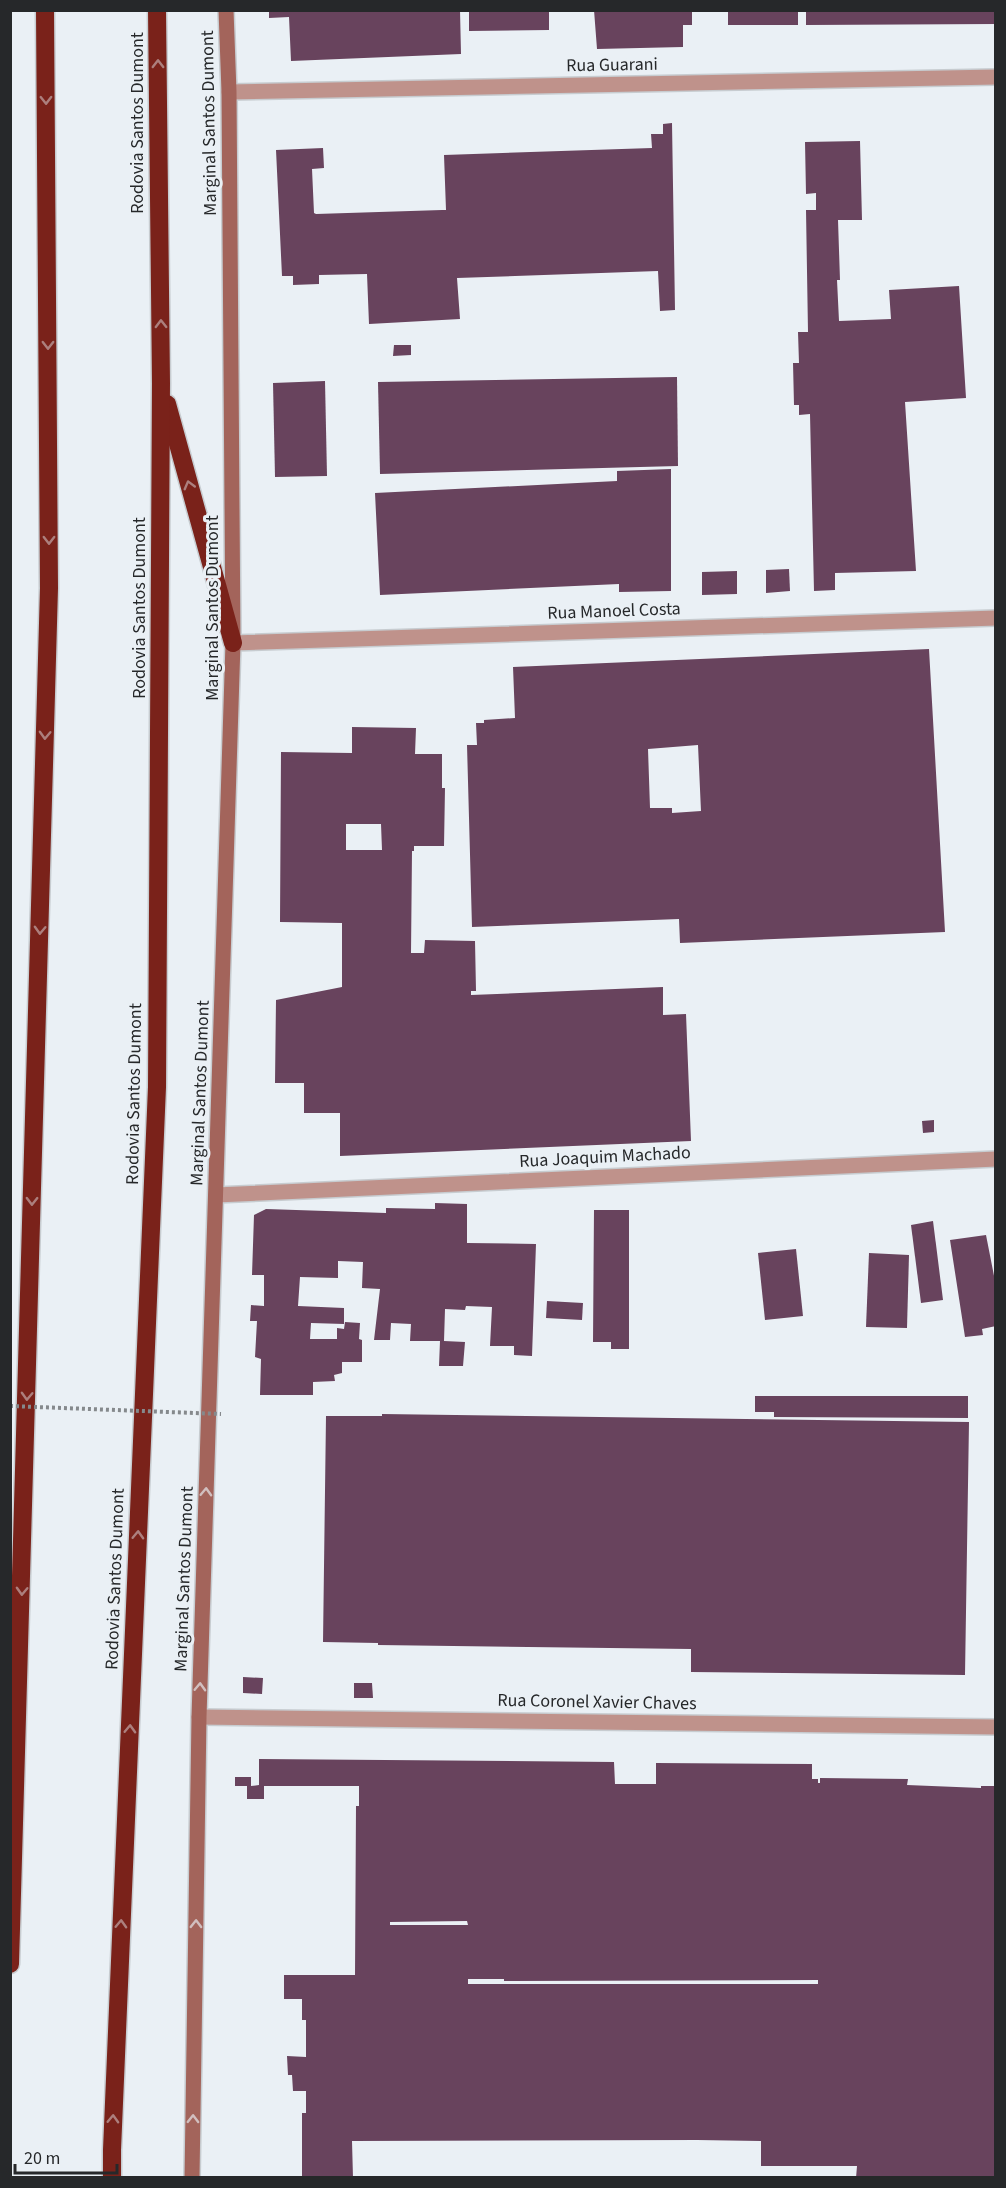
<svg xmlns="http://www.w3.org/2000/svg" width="1006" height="2188" viewBox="0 0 1006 2188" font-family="'Source Sans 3',sans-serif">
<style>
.building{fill:#68435d;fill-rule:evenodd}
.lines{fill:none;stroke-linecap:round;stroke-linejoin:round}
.street-casing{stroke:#c7ccd0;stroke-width:18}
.secondary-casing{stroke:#c7ccd0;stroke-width:18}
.highway-casing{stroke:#c7ccd0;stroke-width:21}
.street{stroke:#bf928b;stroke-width:15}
.secondary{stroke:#a3645b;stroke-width:15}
.highway{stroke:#7a221a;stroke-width:18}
.path-bridge{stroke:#85898c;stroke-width:4;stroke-dasharray:3 3;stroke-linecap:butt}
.oneway{stroke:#ac7f7d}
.oneway2{stroke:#d1bfbf}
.labels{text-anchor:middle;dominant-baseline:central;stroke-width:6;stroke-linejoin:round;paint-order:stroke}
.street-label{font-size:18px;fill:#26282a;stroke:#eaf0f5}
</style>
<rect width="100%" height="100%" fill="#eaf0f5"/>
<g class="building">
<path d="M 269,10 L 460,10 L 461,54 L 291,61 L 289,17 L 269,18 Z"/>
<path d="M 469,10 L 549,10 L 549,30 L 469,31 Z"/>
<path d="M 594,10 L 692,10 L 692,25 L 683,25 L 683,47 L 597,49 Z"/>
<rect x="728" y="10" width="70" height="15"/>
<path d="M 806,10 L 996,10 L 996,24 L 806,25 Z"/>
<path d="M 672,123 L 675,310 L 660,311 L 658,271 L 457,278 L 460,319 L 369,324 L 367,274 L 319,275 L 319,284 L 293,285 L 293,276 L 282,276 L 276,150 L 323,148 L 324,168 L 312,169 L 314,213 L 316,214 L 442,210 L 446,210 L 444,155 L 652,148 L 651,134 L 663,134 L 663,124 Z"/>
<path d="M 860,141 L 862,220 L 838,220 L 840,280 L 837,280 L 839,321 L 891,319 L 889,290 L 959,286 L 966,398 L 905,402 L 916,571 L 835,573 L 835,590 L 814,591 L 810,414 L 799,415 L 799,405 L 794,405 L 793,363 L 799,363 L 798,332 L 808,332 L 806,210 L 816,210 L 816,193 L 806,194 L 805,142 Z"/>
<path d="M 394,345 L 411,345 L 411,355 L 393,356 Z"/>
<path d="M 677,377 L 678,466 L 380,474 L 378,382 Z"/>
<path d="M 325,381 L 327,476 L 275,477 L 273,383 Z"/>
<path d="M 671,469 L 671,591 L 619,592 L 619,584 L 380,595 L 375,493 L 617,481 L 617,471 Z"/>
<path d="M 789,569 L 790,591 L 766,593 L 766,570 Z"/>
<path d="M 737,571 L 737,594 L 702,595 L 702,572 Z"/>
<path d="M 929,649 L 945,932 L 680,943 L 679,919 L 472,927 L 467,745 L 477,745 L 476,723 L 484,723 L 484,720 L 515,718 L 513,667 ZM 698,745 L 701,811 L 672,813 L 672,808 L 650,808 L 648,749 Z"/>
<path d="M 352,727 L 416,728 L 415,754 L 442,754 L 442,788 L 445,788 L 444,846 L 414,846 L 414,851 L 412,851 L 411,953 L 424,953 L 425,940 L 475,941 L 476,991 L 471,991 L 471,995 L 663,987 L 663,1015 L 686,1014 L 691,1141 L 340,1156 L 340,1113 L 304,1113 L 304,1083 L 275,1083 L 276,1000 L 342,987 L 342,923 L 280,922 L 281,752 L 352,753 ZM 346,824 L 381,824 L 382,850 L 346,850 Z"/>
<path d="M 934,1120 L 934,1132 L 923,1133 L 922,1121 Z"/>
<path d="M 435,1203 L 467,1204 L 467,1243 L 536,1244 L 532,1356 L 514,1355 L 514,1346 L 490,1346 L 492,1307 L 466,1306 L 465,1310 L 445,1309 L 444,1341 L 465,1342 L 463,1366 L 439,1366 L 440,1341 L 410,1341 L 411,1324 L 391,1323 L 390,1340 L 374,1340 L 380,1289 L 362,1288 L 363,1262 L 338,1261 L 338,1278 L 300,1277 L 298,1306 L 344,1308 L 344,1324 L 311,1323 L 310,1339 L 337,1339 L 337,1328 L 344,1329 L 345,1322 L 360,1323 L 359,1339 L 362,1340 L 362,1362 L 342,1362 L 342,1373 L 334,1375 L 335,1381 L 313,1382 L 313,1395 L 260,1395 L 261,1359 L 255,1357 L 257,1321 L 250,1321 L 251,1305 L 264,1306 L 264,1275 L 252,1275 L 254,1215 L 266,1209 L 386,1213 L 386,1208 L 435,1209 Z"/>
<path d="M 594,1210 L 629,1210 L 629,1349 L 611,1349 L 611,1342 L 593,1342 Z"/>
<path d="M 933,1221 L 943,1300 L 921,1303 L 911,1225 Z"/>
<path d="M 986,1235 L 996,1286 L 996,1326 L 982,1329 L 983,1335 L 965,1337 L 950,1240 Z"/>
<path d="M 796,1249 L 803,1316 L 765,1320 L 758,1253 Z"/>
<path d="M 869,1253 L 909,1255 L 907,1328 L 866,1327 Z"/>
<path d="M 547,1301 L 583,1303 L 582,1320 L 546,1318 Z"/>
<path d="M 755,1396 L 968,1396 L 968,1418 L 774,1417 L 774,1412 L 755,1412 Z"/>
<path d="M 382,1414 L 969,1422 L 965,1675 L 691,1672 L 691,1649 L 378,1645 L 378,1643 L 323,1642 L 326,1416 L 382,1416 Z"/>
<path d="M 243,1677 L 263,1678 L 262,1694 L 243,1693 Z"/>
<path d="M 354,1683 L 372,1683 L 373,1698 L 354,1698 Z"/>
<path d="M 259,1759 L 614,1762 L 615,1784 L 656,1784 L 656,1763 L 812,1764 L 812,1779 L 818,1779 L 818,1783 L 820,1783 L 820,1778 L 908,1779 L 907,1785 L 981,1788 L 981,1786 L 995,1786 L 996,2178 L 856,2178 L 857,2166 L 761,2166 L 761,2141 L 697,2140 L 352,2141 L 353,2178 L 302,2178 L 302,2113 L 306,2113 L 306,2091 L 293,2091 L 292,2075 L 288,2075 L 287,2056 L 306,2057 L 306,2020 L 302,2020 L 302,1999 L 284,1999 L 284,1975 L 355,1975 L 356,1806 L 359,1806 L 359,1786 L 264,1786 L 264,1799 L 247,1799 L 247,1786 L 235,1786 L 235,1777 L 251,1777 L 251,1786 L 259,1785 ZM 467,1921 L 468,1925 L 390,1925 L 390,1922 ZM 468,1979 L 504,1979 L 504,1981 L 818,1980 L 818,1984 L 468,1984 Z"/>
</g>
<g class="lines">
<defs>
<g id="street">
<path d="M 229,92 L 996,77"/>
<path d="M 233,643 L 996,618"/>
<path d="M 216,1195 L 996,1159"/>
<path d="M 199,1717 L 996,1727"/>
</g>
<path id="secondary" d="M 192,2178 L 199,1717 L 233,643 L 229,92 L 226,10"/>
<g id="highway">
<path d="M 167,404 L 233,643"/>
<path d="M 10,1964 L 49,588 L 45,10"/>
<path d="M 112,2178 L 112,2150 L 157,1087 L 161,383 L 157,10"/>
</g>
</defs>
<use href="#street" class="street-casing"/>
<use href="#secondary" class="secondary-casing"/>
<use href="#highway" class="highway-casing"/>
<use href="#street" class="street"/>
<use href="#secondary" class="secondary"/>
<use href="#highway" class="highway"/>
<path class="path-bridge" d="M 10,1406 L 221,1414"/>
</g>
<defs><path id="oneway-chevron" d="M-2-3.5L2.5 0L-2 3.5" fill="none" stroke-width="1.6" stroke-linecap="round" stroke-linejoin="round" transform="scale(1.5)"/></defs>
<g class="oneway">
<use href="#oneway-chevron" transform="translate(158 64) rotate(-90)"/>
<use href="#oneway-chevron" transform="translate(46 100) rotate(89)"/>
<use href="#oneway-chevron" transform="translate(161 324) rotate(-91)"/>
<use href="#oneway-chevron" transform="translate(48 345) rotate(90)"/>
<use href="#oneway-chevron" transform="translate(189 485) rotate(-105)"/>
<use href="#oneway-chevron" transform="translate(49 540) rotate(90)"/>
<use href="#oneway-chevron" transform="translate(45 735) rotate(92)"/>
<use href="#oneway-chevron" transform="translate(40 930) rotate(92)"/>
<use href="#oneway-chevron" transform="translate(32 1201) rotate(91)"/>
<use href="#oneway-chevron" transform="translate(27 1396) rotate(92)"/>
<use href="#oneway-chevron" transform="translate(138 1535) rotate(-88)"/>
<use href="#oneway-chevron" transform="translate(22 1591) rotate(92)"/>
<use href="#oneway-chevron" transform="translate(130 1729) rotate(-88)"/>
<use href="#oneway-chevron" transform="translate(121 1924) rotate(-88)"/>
<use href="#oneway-chevron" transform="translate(113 2119) rotate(-88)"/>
</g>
<g class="oneway2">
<use href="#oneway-chevron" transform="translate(206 1492) rotate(-88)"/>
<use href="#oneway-chevron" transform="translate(200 1687) rotate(-88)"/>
<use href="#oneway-chevron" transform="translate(196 1924) rotate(-89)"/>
<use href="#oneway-chevron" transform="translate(193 2119) rotate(-89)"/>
</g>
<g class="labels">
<g class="street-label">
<text transform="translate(612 65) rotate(-1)">Rua Guarani</text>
<text transform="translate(137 123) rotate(-90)">Rodovia Santos Dumont</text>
<text transform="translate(209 123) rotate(-91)">Marginal Santos Dumont</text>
<text transform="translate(139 608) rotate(-90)">Rodovia Santos Dumont</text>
<text transform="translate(212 608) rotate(-90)">Marginal Santos Dumont</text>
<text transform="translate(614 611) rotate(-2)">Rua Manoel Costa</text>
<text transform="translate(200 1093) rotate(-88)">Marginal Santos Dumont</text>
<text transform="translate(134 1094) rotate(-89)">Rodovia Santos Dumont</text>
<text transform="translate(605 1157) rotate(-3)">Rua Joaquim Machado</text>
<text transform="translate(115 1579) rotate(-88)">Rodovia Santos Dumont</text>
<text transform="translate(184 1579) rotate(-88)">Marginal Santos Dumont</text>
<text transform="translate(597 1702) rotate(1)">Rua Coronel Xavier Chaves</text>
</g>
</g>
<rect width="1006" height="2188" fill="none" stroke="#26282a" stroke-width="24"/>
<path d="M15 2164v9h102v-9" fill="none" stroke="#26282a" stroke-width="3"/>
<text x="24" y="2164" font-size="18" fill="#26282a" stroke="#eaf0f5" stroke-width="4.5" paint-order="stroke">20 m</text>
</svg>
